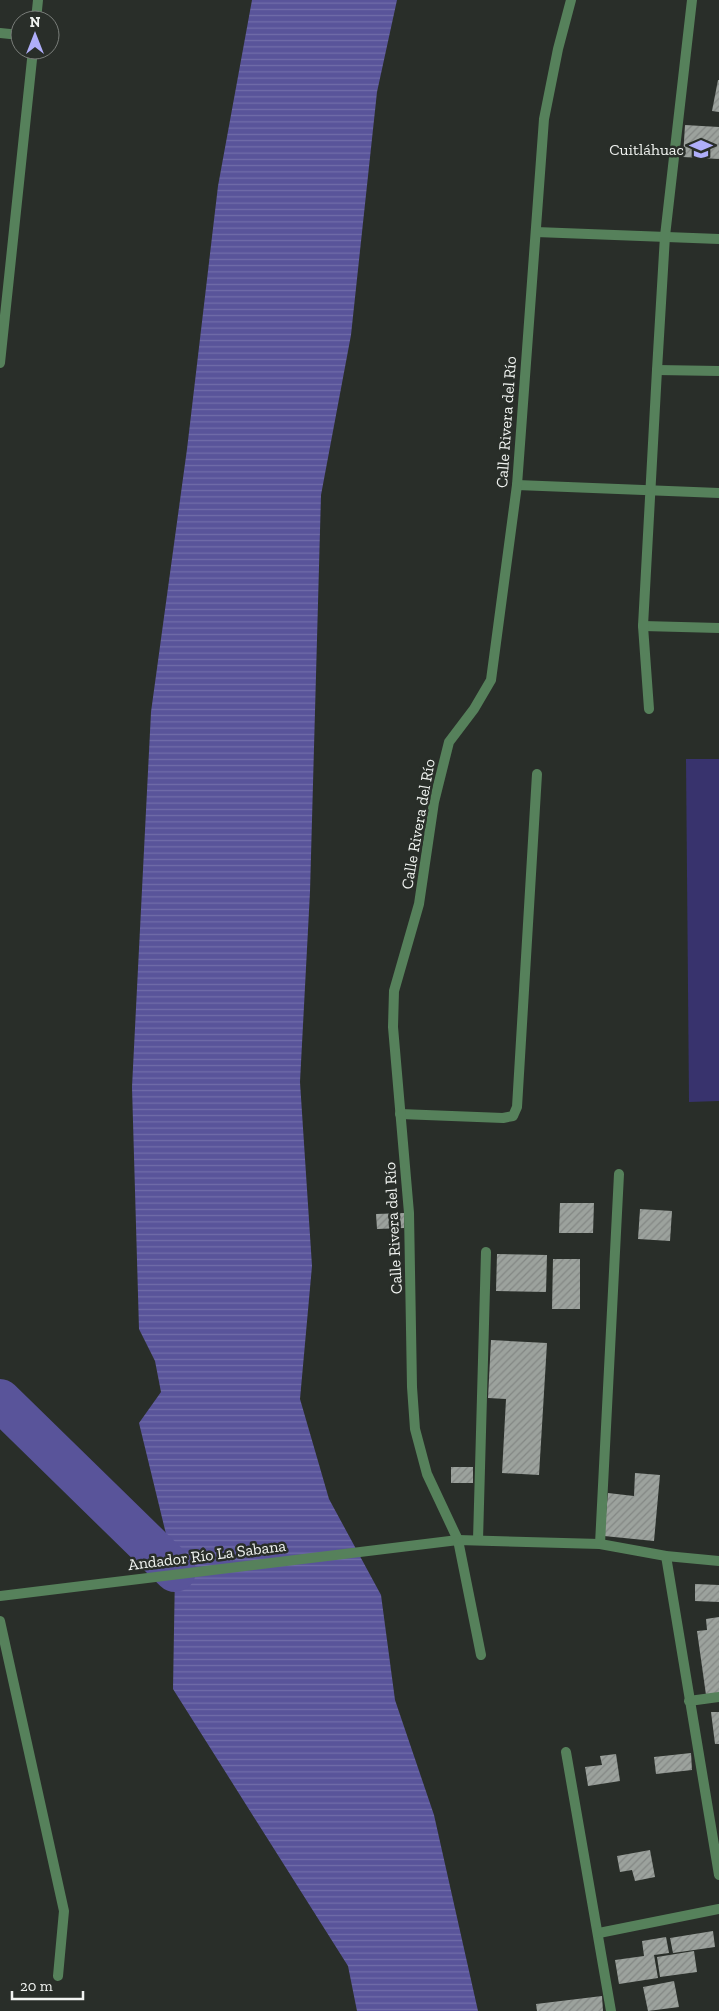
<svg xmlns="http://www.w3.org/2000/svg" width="719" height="2011" viewBox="0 0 719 2011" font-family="'Zilla Slab',serif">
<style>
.garden{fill:#38336d}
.water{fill:url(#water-rules)}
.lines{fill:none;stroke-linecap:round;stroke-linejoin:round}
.river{stroke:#59549a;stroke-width:42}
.building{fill:url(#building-hatch)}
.minor{stroke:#56815b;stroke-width:10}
.labels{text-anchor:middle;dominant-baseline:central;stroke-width:5;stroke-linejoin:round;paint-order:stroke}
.poi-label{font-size:16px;fill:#f1f4f1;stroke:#292e29;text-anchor:end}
.street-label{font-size:16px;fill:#f1f4f1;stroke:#292e29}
</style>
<defs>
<pattern id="water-rules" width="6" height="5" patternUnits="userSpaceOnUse" patternTransform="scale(1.25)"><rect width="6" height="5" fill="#59549a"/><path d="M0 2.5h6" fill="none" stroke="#716da9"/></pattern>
<pattern id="building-hatch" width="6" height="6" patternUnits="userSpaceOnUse" patternTransform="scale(1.25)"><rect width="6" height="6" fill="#9ca29d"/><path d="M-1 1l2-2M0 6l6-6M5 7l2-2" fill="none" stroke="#838784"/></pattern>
</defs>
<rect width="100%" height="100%" fill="#292e29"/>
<path class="garden" d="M 686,759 L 719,759 L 719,1101 L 689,1102 Z"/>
<path class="water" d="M 252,0 L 397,0 L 377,92 L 351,335 L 321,495 L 310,892 L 300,1082 L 312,1266 L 300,1399 L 329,1499 L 381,1595 L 395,1700 L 434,1815 L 478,2011 L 357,2011 L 348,1966 L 173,1689 L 175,1571 L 139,1423 L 161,1392 L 155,1361 L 139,1329 L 132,1087 L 151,712 L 187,449 L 218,186 Z"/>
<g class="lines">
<path class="river" d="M 0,1400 L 175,1571"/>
</g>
<g class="building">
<path d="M 718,80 L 719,80 L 719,112 L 712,111 Z"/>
<path d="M 685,125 L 719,127 L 719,159 L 683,157 Z"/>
<path d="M 560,1203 L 594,1203 L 593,1233 L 559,1233 Z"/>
<path d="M 640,1209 L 672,1211 L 670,1241 L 638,1239 Z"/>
<path d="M 404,1213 L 404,1228 L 377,1229 L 376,1214 Z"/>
<path d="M 497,1254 L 547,1255 L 546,1292 L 496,1291 Z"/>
<path d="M 553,1259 L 580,1259 L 580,1309 L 552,1309 Z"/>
<path d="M 491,1340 L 547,1343 L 539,1475 L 502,1473 L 506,1399 L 488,1398 Z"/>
<rect x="451" y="1467" width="22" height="16"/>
<path d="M 635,1473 L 660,1475 L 654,1541 L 604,1536 L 608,1493 L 634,1496 Z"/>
<path d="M 695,1584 L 719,1585 L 719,1602 L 695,1601 Z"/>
<path d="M 719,1617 L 719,1693 L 706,1695 L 697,1631 L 707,1630 L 706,1619 Z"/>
<path d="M 711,1712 L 719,1712 L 719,1744 L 715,1744 Z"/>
<path d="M 691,1753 L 692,1770 L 656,1774 L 654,1757 Z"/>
<path d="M 616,1754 L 620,1781 L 588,1786 L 585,1767 L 602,1765 L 600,1756 Z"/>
<path d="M 650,1850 L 655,1877 L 635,1881 L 632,1870 L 620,1872 L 617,1856 Z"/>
<path d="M 713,1931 L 715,1947 L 673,1953 L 670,1938 Z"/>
<path d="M 666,1937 L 669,1953 L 654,1955 L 658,1978 L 619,1984 L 615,1960 L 644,1956 L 642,1941 Z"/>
<path d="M 694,1951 L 697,1972 L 660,1977 L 657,1957 Z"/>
<path d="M 674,1981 L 679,2007 L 648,2011 L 643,1987 Z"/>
<path d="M 602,1996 L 603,2011 L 537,2011 L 536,2004 Z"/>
</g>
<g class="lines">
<g class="minor">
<path d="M 36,20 L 38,0"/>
<path d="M 0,33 L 20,35"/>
<path d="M 536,232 L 719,239"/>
<path d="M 0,363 L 33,50"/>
<path d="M 657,370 L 719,371"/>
<path d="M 517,485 L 719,493"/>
<path d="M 643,626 L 719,628"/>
<path d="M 649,709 L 643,626 L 657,370 L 665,236 L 692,0"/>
<path d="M 400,1114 L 503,1118 L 513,1116 L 517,1107 L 537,774"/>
<path d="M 478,1540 L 486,1252"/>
<path d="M 600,1544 L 619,1174"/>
<path d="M 666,1556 L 719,1875"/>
<path d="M 0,1596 L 458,1540 L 600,1544 L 666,1556 L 719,1561"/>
<path d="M 0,1621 L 64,1911 L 58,1976"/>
<path d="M 481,1655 L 458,1540 L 427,1474 L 415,1429 L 412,1387 L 409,1213 L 393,1027 L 394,991 L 419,904 L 434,802 L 449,742 L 474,709 L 491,680 L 517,485 L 544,119 L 558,49 L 571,0"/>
<path d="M 689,1701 L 719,1697"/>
<path d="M 566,1752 L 611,2011"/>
<path d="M 599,1933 L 719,1909"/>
</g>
</g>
<defs>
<symbol id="school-bare" viewBox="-9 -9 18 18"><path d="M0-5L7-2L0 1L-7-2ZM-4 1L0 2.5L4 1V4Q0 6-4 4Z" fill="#afaefa" stroke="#292e29" stroke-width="2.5" paint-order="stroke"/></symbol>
</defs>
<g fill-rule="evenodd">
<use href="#school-bare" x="685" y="133" width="32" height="32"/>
</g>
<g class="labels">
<g class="poi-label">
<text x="684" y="149">Cuitláhuac</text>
</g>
<g class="street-label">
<text transform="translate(506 422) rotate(-86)">Calle Rivera del Río</text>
<text transform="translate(418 824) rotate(-80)">Calle Rivera del Río</text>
<text transform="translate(393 1228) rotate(-93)">Calle Rivera del Río</text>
<text transform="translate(207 1555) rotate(-7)">Andador Río La Sabana</text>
</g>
</g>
<g transform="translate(35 35)"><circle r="24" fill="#292e29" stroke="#797d79"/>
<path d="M0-4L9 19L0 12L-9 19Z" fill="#afaefa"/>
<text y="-8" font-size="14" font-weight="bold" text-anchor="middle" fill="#f1f4f1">N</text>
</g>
<path d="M12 1991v8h71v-8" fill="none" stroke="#f1f4f1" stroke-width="2.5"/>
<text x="20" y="1991" font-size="15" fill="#f1f4f1" stroke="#292e29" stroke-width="4" paint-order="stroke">20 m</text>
</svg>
